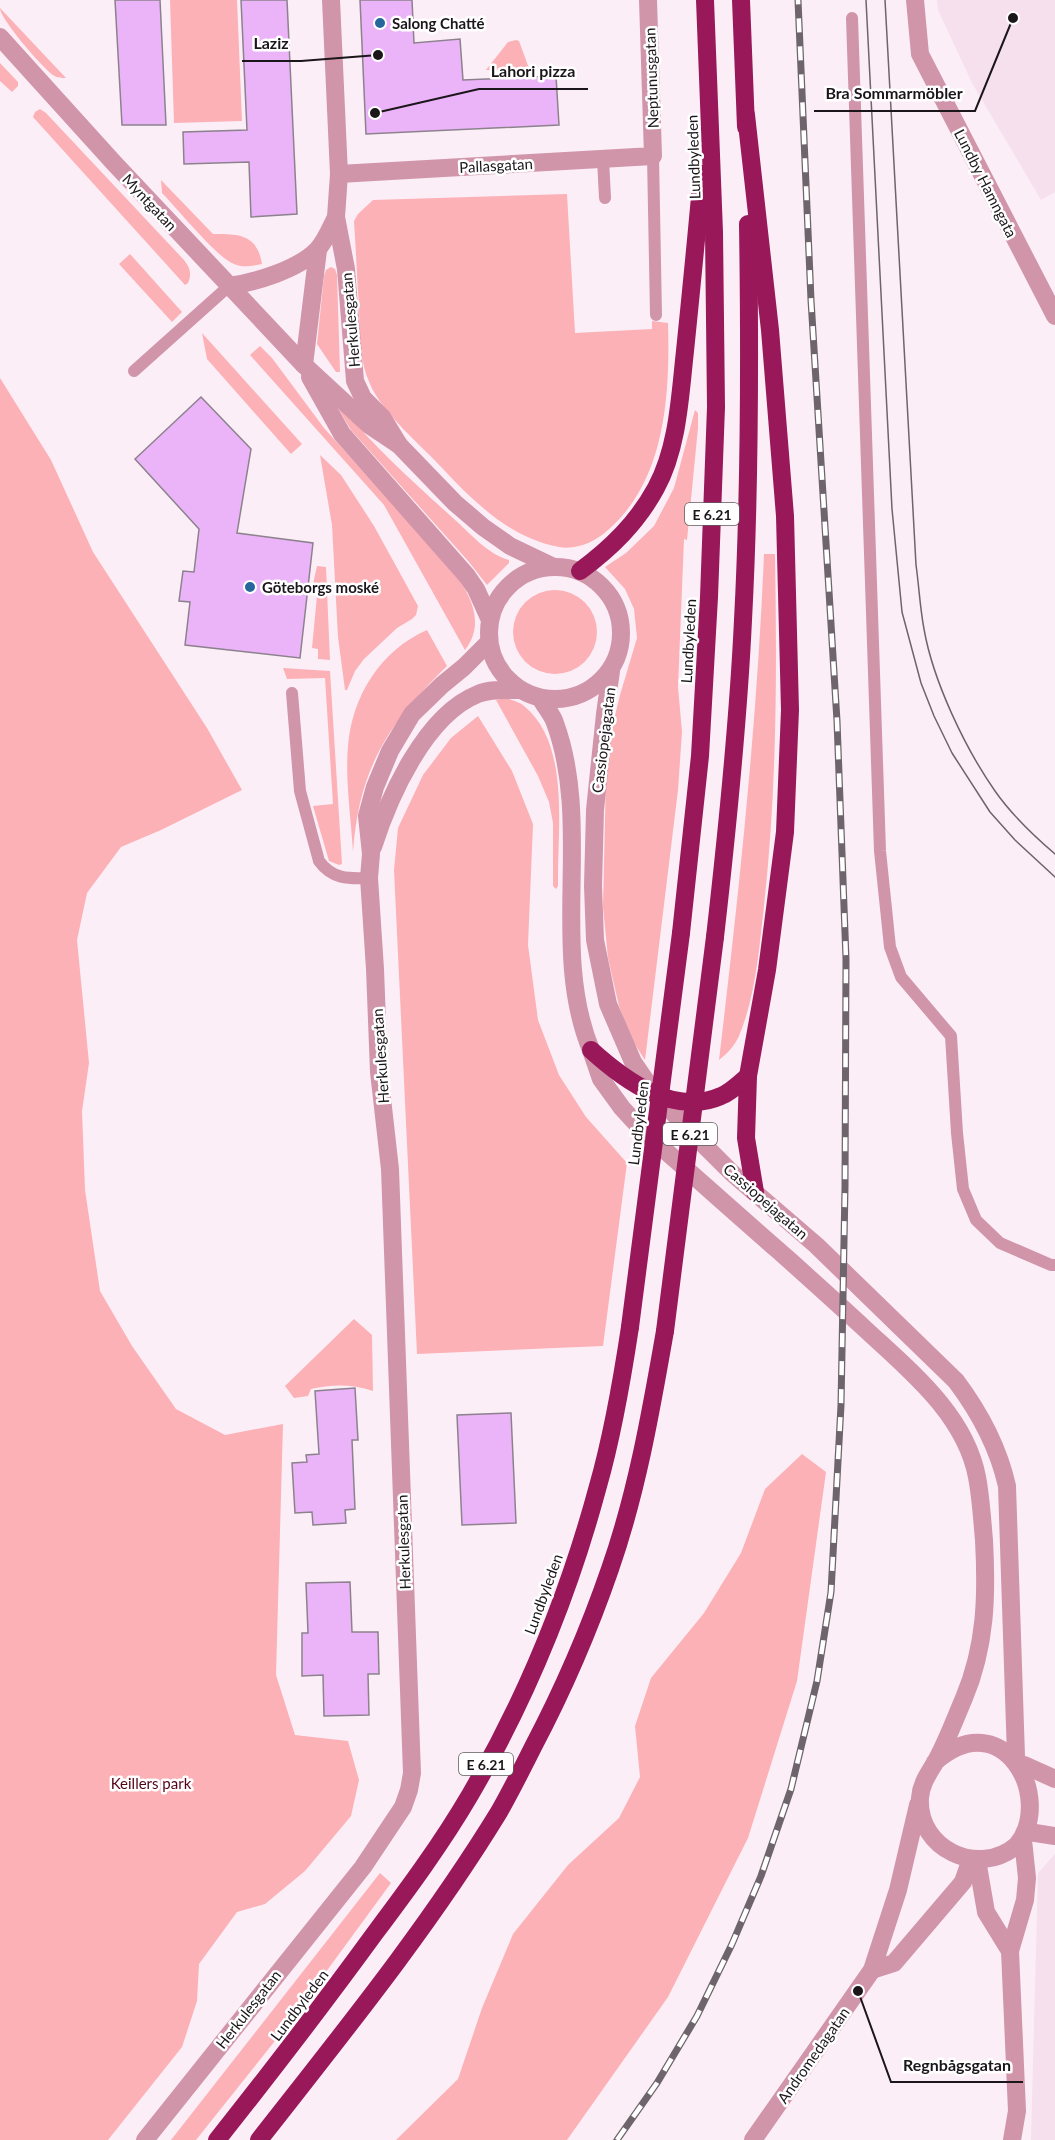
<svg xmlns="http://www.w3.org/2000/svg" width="1055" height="2140" viewBox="0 0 1055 2140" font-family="Lato,sans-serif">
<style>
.built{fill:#f6e0ee}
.green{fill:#fcb1b6}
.building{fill:#ecb4f8;stroke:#8b828d;stroke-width:1.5}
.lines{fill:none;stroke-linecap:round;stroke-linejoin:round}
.service{stroke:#d195aa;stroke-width:12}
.minor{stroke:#d195aa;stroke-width:18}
.tertiary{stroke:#d195aa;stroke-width:18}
.motorway{stroke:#991859;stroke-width:18}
.tram{stroke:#6d656b;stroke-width:1.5}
.rail-casing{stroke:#6d656b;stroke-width:7}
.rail{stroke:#fff;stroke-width:4.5;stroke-dasharray:14;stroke-linecap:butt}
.motorway-bridge{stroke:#991859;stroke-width:18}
.poi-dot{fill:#25669c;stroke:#fff;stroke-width:2}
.labels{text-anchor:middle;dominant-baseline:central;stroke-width:5;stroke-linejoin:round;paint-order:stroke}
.shield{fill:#fff;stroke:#5f5c5f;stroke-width:1.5}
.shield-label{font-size:14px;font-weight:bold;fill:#1b161a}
.poi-label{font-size:15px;font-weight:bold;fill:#1b161a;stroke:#fff;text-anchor:start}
.street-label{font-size:15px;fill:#1b161a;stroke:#fff}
.park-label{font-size:15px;fill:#540217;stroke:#fff}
.leader{fill:none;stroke:#1b161a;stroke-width:2}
.callout-dot{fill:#1b161a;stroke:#fff;stroke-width:2}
.callout-label{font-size:16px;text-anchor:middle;font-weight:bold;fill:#1b161a;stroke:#fff;stroke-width:5;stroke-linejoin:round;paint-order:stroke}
</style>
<rect width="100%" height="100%" fill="#fceef7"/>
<g class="built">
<path d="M 937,0 L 1055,0 L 1055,192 L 1041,200 L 972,83 L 938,10 Z"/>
<path d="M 1055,1854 L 1055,2140 L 1031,2140 L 1038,1873 Z"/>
</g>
<g class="green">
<path d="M 170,0 L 237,0 L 242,121 L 174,123 Z"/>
<path d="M 0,8 L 66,78 C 62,78 57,78 53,75 C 42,67 0,19 0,8 Z"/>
<path d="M 516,40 L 519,41 L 530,71 L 486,70 L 508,42 Z"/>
<path d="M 0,63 L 18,82 L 18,86 L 12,92 L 0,81 Z"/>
<path d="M 40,109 L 46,113 L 184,260 C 190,268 192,273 188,283 L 185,285 L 33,117 L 35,112 Z"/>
<path d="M 161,180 L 213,234 C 239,234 257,234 262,264 C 253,266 242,268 234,264 C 217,258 177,208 162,193 Z"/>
<path d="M 567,194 L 575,333 L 652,329 L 652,321 L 668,323 C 670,394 666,480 608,530 C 595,542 577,550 559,547 C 511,538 476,504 444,470 C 421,445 383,414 370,384 C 359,360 360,334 359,308 C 357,279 356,250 354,221 L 358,214 L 373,200 Z"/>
<path d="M 130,254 L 182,312 L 172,322 L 119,264 Z"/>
<path d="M 331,267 L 335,269 L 337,275 L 340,372 L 336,372 L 317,344 L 324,276 L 326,270 Z"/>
<path d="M 202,333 L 302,444 L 291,454 L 207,359 Z"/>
<path d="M 260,346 L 272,358 L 324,428 L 454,571 C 470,595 486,623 465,650 L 384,505 L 250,355 Z"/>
<path d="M 0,378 L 51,460 L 93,552 L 207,728 L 242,790 L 161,830 L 121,847 L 87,893 L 77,940 L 89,1063 L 82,1111 L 85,1190 L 100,1291 L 132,1346 L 176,1409 L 225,1435 L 283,1424 L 276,1675 L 295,1735 L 348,1741 L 359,1780 L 351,1816 L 305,1871 L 265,1904 L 237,1912 L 199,1964 L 197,2001 L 182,2047 L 108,2140 L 0,2140 Z"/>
<path d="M 341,406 C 374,447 414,483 453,518 C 470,533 487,554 509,560 L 509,563 L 487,585 L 469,562 L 351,430 L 339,410 Z"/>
<path d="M 695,410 L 698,413 L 698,428 L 687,540 L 684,539 L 678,687 L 682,732 L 678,790 L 645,1060 L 632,1040 L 619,1006 L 608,958 L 603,907 L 606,775 L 611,732 L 620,695 L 637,638 L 634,609 L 625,589 L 605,567 L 626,553 L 654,526 L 674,488 Z"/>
<path d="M 320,455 L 341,475 L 374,526 L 418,606 L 416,615 L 412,619 L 397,628 L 364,659 L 355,671 L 347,690 L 345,690 L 338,637 L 332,525 Z"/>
<path d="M 764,554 L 775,554 C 777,672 777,788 764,906 C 759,949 756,995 739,1036 C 735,1045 727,1054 719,1060 C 739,892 757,724 764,554 Z"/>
<path d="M 317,566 L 326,567 L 330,660 L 318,659 L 318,649 L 312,648 L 318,585 L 313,584 Z"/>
<circle cx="555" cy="632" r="42"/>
<path d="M 427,630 L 447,666 C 388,724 359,768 353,852 C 351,817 345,780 348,746 C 352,696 381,650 427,630 Z"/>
<path d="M 283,668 L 330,671 L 342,864 L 339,865 L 329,861 L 313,806 L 333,804 L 325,678 L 287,679 Z"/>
<path d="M 507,698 C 513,701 520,702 524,706 C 569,742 558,825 558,876 L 558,886 L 556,889 L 553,886 L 553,823 L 549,802 L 538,776 L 496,700 Z"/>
<path d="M 478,716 L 512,771 L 533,824 L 528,945 L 538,1020 L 559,1075 L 586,1117 L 627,1163 L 603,1346 L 417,1354 L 394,870 L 398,828 L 423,775 L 451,738 Z"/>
<path d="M 354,1319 L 372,1335 L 373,1391 C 352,1384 333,1384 311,1389 L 308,1396 L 294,1398 L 285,1386 Z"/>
<path d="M 802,1454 L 826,1472 L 797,1681 L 748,1838 L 668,1997 L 567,2140 L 396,2140 L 458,2079 L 482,2008 L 513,1934 L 568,1865 L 619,1818 L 640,1777 L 635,1726 L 651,1678 L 704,1613 L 741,1553 L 765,1489 Z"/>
<path d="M 380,1873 L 391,1883 L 282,2032 L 196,2140 L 171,2140 Z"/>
</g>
<g class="building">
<path d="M 115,0 L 160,0 L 166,125 L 122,125 Z"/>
<path d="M 241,0 L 287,0 L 297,214 L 251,217 L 249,162 L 184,164 L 183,132 L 247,130 Z"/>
<path d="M 360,0 L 412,0 L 414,43 L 460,39 L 463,80 L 556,76 L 559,125 L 366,134 Z"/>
<path d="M 201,397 L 251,449 L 237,533 L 313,543 L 300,658 L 185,645 L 190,602 L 179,601 L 183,571 L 194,572 L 199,529 L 135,459 Z"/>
<path d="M 355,1388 L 358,1440 L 352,1440 L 355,1509 L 345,1510 L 346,1523 L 313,1525 L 312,1512 L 295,1513 L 292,1463 L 307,1462 L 306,1455 L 319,1454 L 315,1391 Z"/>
<path d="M 511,1413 L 516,1523 L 462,1525 L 457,1415 Z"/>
<path d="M 350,1582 L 352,1632 L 378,1632 L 379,1674 L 368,1674 L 369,1715 L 324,1716 L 323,1675 L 302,1676 L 302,1633 L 308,1633 L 306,1583 Z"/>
</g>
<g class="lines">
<g class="service">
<path d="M 852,18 L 880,851 L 890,947 L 901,977 L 951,1036 L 957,1133 L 963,1189 L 976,1220 L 1000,1243 L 1051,1265 L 1055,1265"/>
<path d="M 653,156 L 656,315"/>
<path d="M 603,159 L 605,198"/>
<path d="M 134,371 L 229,286"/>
<path d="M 292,693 L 300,791 L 319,861 C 332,879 348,879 369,878"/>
</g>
<g class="minor">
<path d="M 331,0 L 339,174 L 336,217 L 346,269 L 355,381 L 363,398 L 382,417 L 399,445"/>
<path d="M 915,0 L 920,54 L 1055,316"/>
<path d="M 339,174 L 653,156 L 648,0"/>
<path d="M 229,286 C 256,282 297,270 317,250 C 325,242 331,227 336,217"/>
<path d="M 304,365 L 318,250"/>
<path d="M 611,671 L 605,714 L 595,810 L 593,886 L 595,940 L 608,1004 L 633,1062 L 655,1094 L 706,1147 L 732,1173 L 816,1245 L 956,1381 C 980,1413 998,1446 1007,1486 L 1016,1756"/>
<path d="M 373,847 C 389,797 425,715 478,694 C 490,689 505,690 519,690"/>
<path d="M 591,1050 L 601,1079 L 622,1108 L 645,1133 C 690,1172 734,1212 779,1251 C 808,1277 836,1302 864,1328 C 909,1370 965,1414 977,1477 C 981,1498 982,1519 984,1540 C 987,1595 986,1646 964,1698 C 955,1719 947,1741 936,1761 C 929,1773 921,1783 920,1798 C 917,1849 979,1878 1017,1845 C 1055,1798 1003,1702 935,1762"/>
<path d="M 1024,1765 L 1055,1779"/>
<path d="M 1029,1832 L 1055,1836"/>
<path d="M 977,1860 L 986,1912 L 1010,1951"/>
<path d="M 872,1970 L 894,1963 L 963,1882 L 971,1859"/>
<path d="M 145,2140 L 363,1867 L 403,1807 L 409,1790 L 412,1773 L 390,1169 L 379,1072 L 375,969 L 369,878 L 371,854 L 367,816 L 375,787 L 390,751 L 412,714 L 442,685 L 464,667 L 489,642"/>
<path d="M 753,2140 L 872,1970 L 898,1890 L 918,1805"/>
<path d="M 1012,2140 L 1017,2111 L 1010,1951 L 1025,1900 L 1027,1878 L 1023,1840"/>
</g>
<g class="tertiary">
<path d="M 0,37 L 114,163 L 304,365 L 369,425 L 399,445 L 455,503 L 483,527 L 510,546 L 554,567"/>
<path d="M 310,377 L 342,434 L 467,576 L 476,589 L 490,620"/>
<circle cx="555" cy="633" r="66"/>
<path d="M 541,699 C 545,707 552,714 555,723 C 593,826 549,948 591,1050"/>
</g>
<g class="motorway">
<path d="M 741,0 L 746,127"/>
<path d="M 746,115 L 770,330 L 785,516 L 790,710 L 785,832 L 767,970 L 748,1076 L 746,1138 L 755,1192"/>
<path d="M 580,571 C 611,548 637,523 656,488 C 678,448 680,396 685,351 C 691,292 697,233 702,174"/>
<path d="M 681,933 L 700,756 L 709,597 L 716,407 L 714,232 L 705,0"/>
<path d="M 715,937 C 727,832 738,726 743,620 C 750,488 750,356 748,224"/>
<path d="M 591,1050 C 624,1080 674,1117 721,1096 C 731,1092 740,1083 748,1076"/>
<path d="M 217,2140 C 271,2072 324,2003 375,1933 C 408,1889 442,1843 470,1795 C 526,1699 569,1594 598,1486 C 613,1434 622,1380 630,1327"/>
<path d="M 259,2140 C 342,2034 428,1928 499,1812 C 511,1791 522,1769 533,1747 C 563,1690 589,1630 610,1569 C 637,1492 651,1411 665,1331"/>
</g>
<g class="tram">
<path d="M 866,0 L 892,509 L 902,612 L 921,683 L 934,716 L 952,753 L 990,812 L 1015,840 L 1055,877"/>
<path d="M 885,0 L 916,565 C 919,586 920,608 924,629 C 933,681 965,748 995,791 C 1011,814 1034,836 1055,854"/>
</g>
<defs>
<path id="rail" d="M 617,2140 L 657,2083 L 697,2016 L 732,1944 L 761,1876 L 791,1789 L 817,1681 L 831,1592 L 841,1405 L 845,1187 L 846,959 L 837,721 L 811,300 L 798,0"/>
</defs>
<use href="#rail" class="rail-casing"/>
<use href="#rail" class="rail"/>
<g class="motorway-bridge">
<path d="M 630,1327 L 681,933"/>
<path d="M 665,1331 L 715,937"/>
</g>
</g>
<g class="poi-dot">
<circle cx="380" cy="23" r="6"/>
<circle cx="250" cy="587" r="6"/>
</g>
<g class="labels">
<g class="shield">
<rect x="685" y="503" width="54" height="22" rx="4.5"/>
<rect x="663" y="1123" width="54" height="22" rx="4.5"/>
<rect x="459" y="1753" width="54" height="22" rx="4.5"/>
</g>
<g class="shield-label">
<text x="712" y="514">E 6.21</text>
<text x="690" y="1134">E 6.21</text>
<text x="486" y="1764">E 6.21</text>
</g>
<g class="poi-label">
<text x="392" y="23">Salong Chatté</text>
<text x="262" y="587">Göteborgs moské</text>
</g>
<g class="street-label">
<text transform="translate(651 78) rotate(-92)">Neptunusgatan</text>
<text transform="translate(693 157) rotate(-92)">Lundbyleden</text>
<text transform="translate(496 165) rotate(-3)">Pallasgatan</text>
<text transform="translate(986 183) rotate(63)">Lundby Hamngata</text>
<text transform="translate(150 202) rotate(47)">Myntgatan</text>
<text transform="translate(350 320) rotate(-95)">Herkulesgatan</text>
<text transform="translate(688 641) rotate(-87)">Lundbyleden</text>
<text transform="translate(603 740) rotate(-83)">Cassiopejagatan</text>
<text transform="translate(380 1056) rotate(-94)">Herkulesgatan</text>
<text transform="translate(638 1123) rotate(-83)">Lundbyleden</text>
<text transform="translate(766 1201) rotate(41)">Cassiopejagatan</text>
<text transform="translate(403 1542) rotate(-92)">Herkulesgatan</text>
<text transform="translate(543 1594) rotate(-70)">Lundbyleden</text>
<text transform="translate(299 2005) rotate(-53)">Lundbyleden</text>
<text transform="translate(248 2009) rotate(-52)">Herkulesgatan</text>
<text transform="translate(813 2055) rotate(-55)">Andromedagatan</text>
</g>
<g class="park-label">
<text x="151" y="1783">Keillers park</text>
</g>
</g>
<path class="leader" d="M378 55L301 61H242M375 113L479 89H588M1013 18L975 111H814M858 1991L891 2082H1023"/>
<g class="callout-dot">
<circle cx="378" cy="55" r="6"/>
<circle cx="375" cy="113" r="6"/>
<circle cx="1013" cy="18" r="6"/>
<circle cx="858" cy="1991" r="6"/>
</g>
<g class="callout-label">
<text x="271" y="49">Laziz</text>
<text x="533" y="77">Lahori pizza</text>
<text x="894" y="99">Bra Sommarmöbler</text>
<text x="957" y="2071">Regnbågsgatan</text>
</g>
</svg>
